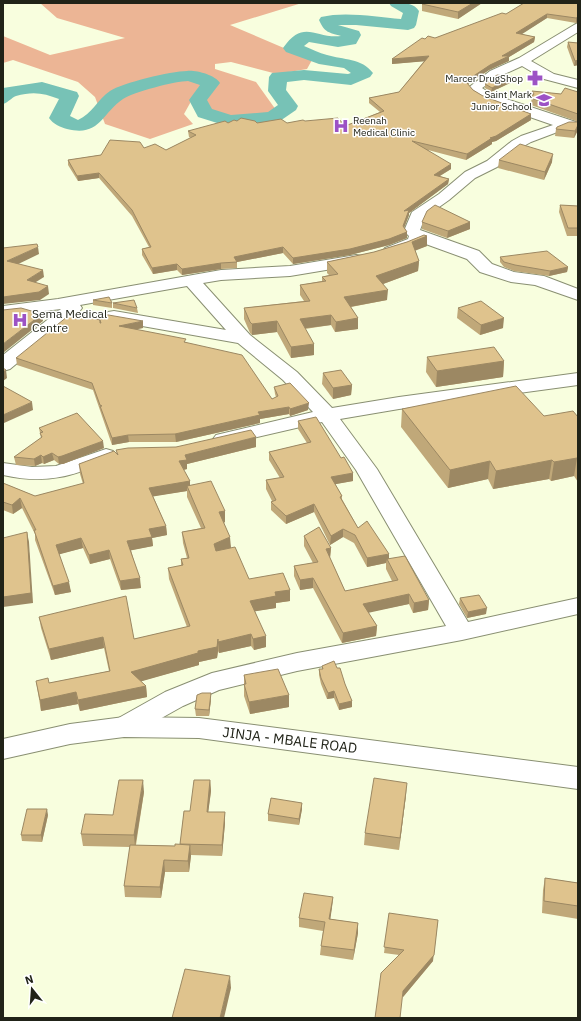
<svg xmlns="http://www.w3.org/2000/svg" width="581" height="1021" viewBox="0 0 581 1021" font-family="'IBM Plex Sans',sans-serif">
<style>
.forest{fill:#ecb595}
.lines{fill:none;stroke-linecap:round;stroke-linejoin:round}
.river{fill:#77c2b6;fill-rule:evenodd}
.minor-casing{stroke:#898f72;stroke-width:2}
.major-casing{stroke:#898f72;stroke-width:2}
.minor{fill:#fff;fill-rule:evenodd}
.major{fill:#fff;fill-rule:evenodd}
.wall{fill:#c0a879}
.shaded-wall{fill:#9c8863}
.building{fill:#dfc38d;stroke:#9c8863}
.labels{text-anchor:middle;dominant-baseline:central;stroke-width:3;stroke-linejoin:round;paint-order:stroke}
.far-poi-label{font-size:10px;fill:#212318;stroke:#fff;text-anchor:end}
.poi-label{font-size:12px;fill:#212318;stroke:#fff;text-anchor:start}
.near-street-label{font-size:14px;fill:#212318;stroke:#fff}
</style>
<rect width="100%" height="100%" fill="#f8fede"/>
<path class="forest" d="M 40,3 L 302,3 L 230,25 L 312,60 L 307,69 L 277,74 L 231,62 L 215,64 L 215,69 L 256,82 L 276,110 C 251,119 222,124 202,101 L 212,87 L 199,87 L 184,114 L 193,124 L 150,139 L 105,124 L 95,97 L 78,82 L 13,60 L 3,63 L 3,36 L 50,55 L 125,38 L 57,18 Z"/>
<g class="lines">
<path class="river" d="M 389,3 C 400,3 412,1 419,11 L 416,25 L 414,28 L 408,30 L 356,25 L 338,25 L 359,31 L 361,35 L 356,44 L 338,47 L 309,42 L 304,46 C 312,49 319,53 327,55 C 343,60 362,58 373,73 L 370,77 L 351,85 L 304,80 L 287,82 L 286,90 L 298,106 L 296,110 L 280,121 L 273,123 L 230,127 L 198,117 L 189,100 L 200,85 C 196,84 192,82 188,81 C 176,81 133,92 123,99 C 101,114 100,137 67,129 C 60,127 53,124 49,118 L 59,99 C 44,93 33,91 16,96 C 11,98 9,102 3,104 L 3,88 L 42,82 L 77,92 L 79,96 L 70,116 L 78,120 C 92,114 98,99 110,91 C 122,83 171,71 187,71 C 196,70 215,75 220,83 L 207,100 L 212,109 L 231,115 L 268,112 L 278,105 L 268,91 L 269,77 L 272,73 L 304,70 L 348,74 L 351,73 L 344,68 L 319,64 L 286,52 L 283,48 C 304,18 315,39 341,36 C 328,32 325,33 319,20 L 321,17 C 345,11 377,17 401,19 L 403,13 L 391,6 Z"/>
<defs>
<g id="minor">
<path d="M 578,23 L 578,32 L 531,61 L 554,74 L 578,80 L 578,88 L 544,79 L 522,66 L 498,77 L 482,88 L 491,94 L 576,122 L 578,125 L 576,128 L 568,128 L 531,142 L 522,147 L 497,167 L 475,178 L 449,200 L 425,217 L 420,230 L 479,251 L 492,264 L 514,272 L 544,276 L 578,289 L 578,300 L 535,285 L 511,282 L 480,272 L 467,259 L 423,243 L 421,245 C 410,250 397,257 385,254 L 383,251 L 385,248 L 408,239 L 409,236 L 404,231 L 412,212 L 439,194 L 465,172 L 487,161 L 512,141 L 521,136 L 553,125 L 481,100 L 468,88 L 490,71 L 519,58 L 574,25 Z"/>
<path d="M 356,255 L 362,256 L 364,260 L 362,264 L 290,276 L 221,280 L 203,283 L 250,335 L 297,372 L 332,408 L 399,397 L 578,373 L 578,385 L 399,409 L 340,419 L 377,469 L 468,622 L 578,598 L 578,614 L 462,640 L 297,671 L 219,690 L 183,706 L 133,734 L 124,737 L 115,734 L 111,727 L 115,720 L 165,692 L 212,673 L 297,653 L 446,626 L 356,470 L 322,422 L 223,445 L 216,443 L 213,439 L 216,435 L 313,412 L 283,380 L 238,343 L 114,321 L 108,320 L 105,316 L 108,312 L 114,311 L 226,330 L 187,286 L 80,305 L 82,308 L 79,312 L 10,369 L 3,371 L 3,355 L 61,309 L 3,316 L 3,306 L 58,299 L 221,270 L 290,266 Z"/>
<path d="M 106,449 L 113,451 L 116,455 L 113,459 C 73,476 47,485 3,475 L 3,463 L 32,467 L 56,466 Z"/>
</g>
<path id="major" d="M 124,717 L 199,718 L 578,767 L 578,789 L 199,738 L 124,737 L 70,744 L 3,759 L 3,739 L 70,724 Z"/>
</defs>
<use href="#minor" class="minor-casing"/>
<use href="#major" class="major-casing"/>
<use href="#minor" class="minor"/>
<use href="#major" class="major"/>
</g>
<g class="wall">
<path d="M 425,3 L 482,3 L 458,19 L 422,11 L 422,4 Z"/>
<path d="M 578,3 L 578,22 L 576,23 L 547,18 L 521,34 L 535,37 L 534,42 L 509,57 L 509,61 L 489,70 L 468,84 L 473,90 L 483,96 L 531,114 L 531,120 L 496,141 L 492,142 L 492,144 L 466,160 L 428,150 L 451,169 L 440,176 L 449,179 L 448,184 L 409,213 L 409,215 L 404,227 L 407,232 L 407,238 L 389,245 L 350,255 L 293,264 L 283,253 L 237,262 L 237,268 L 221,269 L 182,275 L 177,270 L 153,274 L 142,255 L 142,249 L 149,247 L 132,216 L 99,178 L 78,181 L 68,165 L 68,160 L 144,148 L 166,150 L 191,138 L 189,137 L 188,131 L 237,121 L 257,123 L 287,123 L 305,121 L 345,126 L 380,112 L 369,103 L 369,98 L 399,92 L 424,61 L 392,64 L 392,59 L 425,39 L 435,38 L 506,14 Z"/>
<path d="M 568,42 L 578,43 L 578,65 L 574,66 L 567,47 Z"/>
<path d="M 512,77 L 512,82 L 491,92 L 485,88 L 485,84 Z"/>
<path d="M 532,91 L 561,94 L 578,92 L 578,130 L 574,138 L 555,136 L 556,129 L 577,122 L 576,121 L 531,105 Z"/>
<path d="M 499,160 L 552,162 L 544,180 L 498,168 Z"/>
<path d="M 560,205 L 578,206 L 578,236 L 567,236 L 559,212 Z"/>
<path d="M 422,222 L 470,222 L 470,229 L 447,238 L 422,229 Z"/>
<path d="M 427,236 L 427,246 L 415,250 L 419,261 L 418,271 L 383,284 L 387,300 L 351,307 L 358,318 L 358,329 L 335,332 L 331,325 L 305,329 L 314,355 L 291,358 L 277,332 L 252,335 L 250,333 L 244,319 L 244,308 L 304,301 L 300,295 L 300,285 L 322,281 L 322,277 L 329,275 L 327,273 L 327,262 L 374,252 Z"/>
<path d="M 500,257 L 568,267 L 567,272 L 549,276 L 514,271 L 504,267 L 500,262 Z"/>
<path d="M 93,300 L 112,303 L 112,308 L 93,305 Z"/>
<path d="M 113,303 L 137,308 L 138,313 L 113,308 Z"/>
<path d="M 458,308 L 503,328 L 480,335 L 457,318 Z"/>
<path d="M 97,313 L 143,328 L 135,329 L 186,342 L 272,399 L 276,397 L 275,394 L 274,387 L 308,410 L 290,416 L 289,414 L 260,419 L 260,423 L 176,442 L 129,442 L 112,445 L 93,390 L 17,365 L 16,358 L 98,319 Z"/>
<path d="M 427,357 L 504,361 L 503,377 L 436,387 L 426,372 Z"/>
<path d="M 323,373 L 352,385 L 351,395 L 333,399 L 322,384 Z"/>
<path d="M 402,409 L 544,416 L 578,417 L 578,482 L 574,476 L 551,481 L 549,479 L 493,489 L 488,479 L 448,488 L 401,427 Z"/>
<path d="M 298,421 L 353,481 L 335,484 L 342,496 L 342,499 L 358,528 L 389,559 L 429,600 L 428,610 L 413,613 L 409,604 L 368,612 L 377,626 L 376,636 L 342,643 L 313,588 L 300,590 L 294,576 L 294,566 L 313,563 L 304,546 L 304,536 L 331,548 L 330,558 L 345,591 L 392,581 L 386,569 L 386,563 L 367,567 L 354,543 L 343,537 L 330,545 L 314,512 L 286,524 L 271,510 L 271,502 L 272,501 L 266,489 L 266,480 L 280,478 L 269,460 L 269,452 L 307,443 L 298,429 Z"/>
<path d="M 39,428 L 104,448 L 63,464 L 59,464 L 54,460 L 44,464 L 42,463 L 35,466 L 16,465 L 14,457 L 41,438 Z"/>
<path d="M 256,447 L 187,464 L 187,469 L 183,470 L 190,481 L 190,485 L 225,511 L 225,522 L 224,523 L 231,548 L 249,579 L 290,590 L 290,601 L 276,603 L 276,608 L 255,611 L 266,647 L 254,650 L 251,646 L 219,653 L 218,651 L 217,658 L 199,662 L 199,665 L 141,681 L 146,686 L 147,697 L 80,711 L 78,704 L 41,711 L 36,681 L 49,683 L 109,671 L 104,648 L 51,660 L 41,628 L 39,617 L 134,639 L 187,627 L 169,579 L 168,568 L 181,566 L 181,559 L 187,558 L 183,543 L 182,532 L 201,528 L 187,497 L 187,491 L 153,496 L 166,526 L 167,535 L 152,538 L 153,546 L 131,550 L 141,588 L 121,590 L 110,559 L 90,564 L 83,548 L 59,554 L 71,592 L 55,595 L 35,540 L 35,534 L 22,508 L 13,514 L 3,510 L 3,483 L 35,496 L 83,484 L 80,474 L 79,464 L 117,454 L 116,450 Z"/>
<path d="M 460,598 L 486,614 L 467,618 L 459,604 Z"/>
<path d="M 322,666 L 345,684 L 352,707 L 339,710 L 334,698 L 327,699 L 321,684 L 319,675 L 319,669 L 322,669 Z"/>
<path d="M 244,675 L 289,695 L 289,707 L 250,714 L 244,696 Z"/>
<path d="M 211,699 L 209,716 L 196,716 L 195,709 Z"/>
<path d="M 210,780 L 211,791 L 208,812 L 225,812 L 225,823 L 222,856 L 191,855 L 189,872 L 165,872 L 161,898 L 125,897 L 124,886 L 130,847 L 83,846 L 81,834 L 113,815 L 144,792 L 136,845 L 175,846 L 180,845 L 184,811 L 190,811 Z"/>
<path d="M 406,795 L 399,850 L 364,845 L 365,833 Z"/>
<path d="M 302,803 L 302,809 L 299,825 L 268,821 L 268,814 Z"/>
<path d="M 48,815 L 42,842 L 22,841 L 21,835 Z"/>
<path d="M 545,878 L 578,883 L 578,919 L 542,913 L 543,890 Z"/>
<path d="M 333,897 L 332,907 L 330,919 L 358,923 L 358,933 L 353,960 L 320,955 L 321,946 L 323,931 L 299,927 L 299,918 Z"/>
<path d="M 389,913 L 433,961 L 403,997 L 399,955 L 384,953 Z"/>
</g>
<g class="shaded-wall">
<path d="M 473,3 L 482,3 L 458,19 L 458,12 Z"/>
<path d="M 547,14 L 547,18 L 516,38 L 516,33 Z"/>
<path d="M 578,17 L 578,22 L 576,23 L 576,18 Z"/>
<path d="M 535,37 L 534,42 L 509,57 L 509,61 L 489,70 L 468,84 L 467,83 L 469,79 L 502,56 Z"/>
<path d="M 429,56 L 428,61 L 392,64 L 392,59 Z"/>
<path d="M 578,60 L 578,65 L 574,66 L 575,61 Z"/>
<path d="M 512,77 L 512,82 L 491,92 L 492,88 Z"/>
<path d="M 531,114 L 531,120 L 496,141 L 492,142 L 492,144 L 466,160 L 467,154 L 490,138 Z"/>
<path d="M 578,125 L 578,130 L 574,138 L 575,131 Z"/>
<path d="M 553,154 L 552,162 L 544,180 L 545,172 Z"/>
<path d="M 451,164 L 451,169 L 433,180 L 434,175 Z"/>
<path d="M 99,173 L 99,178 L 78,181 L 77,176 Z"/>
<path d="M 449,179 L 448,184 L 409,213 L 409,215 L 403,231 L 404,211 Z"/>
<path d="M 470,222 L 470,229 L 447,238 L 448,231 Z"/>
<path d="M 407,232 L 407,238 L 389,245 L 350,255 L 293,264 L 293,258 Z"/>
<path d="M 427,236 L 427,246 L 412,252 L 412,242 Z"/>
<path d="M 38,247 L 39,254 L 8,269 L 7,261 Z"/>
<path d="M 283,247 L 283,253 L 237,262 L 234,257 Z"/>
<path d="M 419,261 L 418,271 L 375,287 L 376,276 Z"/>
<path d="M 221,263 L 221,269 L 182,275 L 182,269 Z"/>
<path d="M 177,264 L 177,270 L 153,274 L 152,268 Z"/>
<path d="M 568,267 L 567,272 L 549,276 L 550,271 Z"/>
<path d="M 43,270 L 44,277 L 28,287 L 27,280 Z"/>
<path d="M 48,286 L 49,294 L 40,300 L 3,304 L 3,297 Z"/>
<path d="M 388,290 L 387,300 L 344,308 L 344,297 Z"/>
<path d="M 42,314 L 43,321 L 3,353 L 3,344 Z"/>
<path d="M 331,315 L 331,325 L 299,329 L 300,319 Z"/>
<path d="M 358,318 L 358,329 L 335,332 L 336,322 Z"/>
<path d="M 504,318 L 503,328 L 480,335 L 481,325 Z"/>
<path d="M 143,321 L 143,328 L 119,333 L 119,326 Z"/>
<path d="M 277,321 L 277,332 L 252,335 L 252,324 Z"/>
<path d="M 314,344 L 314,355 L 291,358 L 291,347 Z"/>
<path d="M 504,361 L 503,377 L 436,387 L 437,371 Z"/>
<path d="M 6,370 L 7,378 L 3,381 L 3,372 Z"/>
<path d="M 352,385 L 351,395 L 333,399 L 333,388 Z"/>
<path d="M 32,402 L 33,410 L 4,423 L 3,415 Z"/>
<path d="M 309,403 L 308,410 L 290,416 L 290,409 Z"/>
<path d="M 289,407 L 289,414 L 260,419 L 260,423 L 176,442 L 175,434 L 258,412 Z"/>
<path d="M 128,435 L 129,442 L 112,445 L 112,438 Z"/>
<path d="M 256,437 L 256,447 L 187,464 L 187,469 L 179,471 L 179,461 L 185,455 Z"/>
<path d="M 103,441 L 104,448 L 63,464 L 59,464 L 58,457 Z"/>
<path d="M 52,453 L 54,460 L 44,464 L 43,457 Z"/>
<path d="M 41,455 L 42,463 L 35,466 L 34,459 Z"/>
<path d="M 577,458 L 574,476 L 551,481 L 554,462 Z"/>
<path d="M 552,460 L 549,479 L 493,489 L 496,471 Z"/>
<path d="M 490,461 L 488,479 L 448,488 L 450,470 Z"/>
<path d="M 353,473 L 353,481 L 331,485 L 331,477 Z"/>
<path d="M 190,481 L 190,490 L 187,486 L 187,491 L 150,497 L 149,488 Z"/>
<path d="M 20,498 L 22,508 L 13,514 L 12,505 Z"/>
<path d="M 314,504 L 314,512 L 286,524 L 286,516 Z"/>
<path d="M 225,511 L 225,522 L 220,523 L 219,512 Z"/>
<path d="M 166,526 L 167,535 L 152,538 L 153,546 L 128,551 L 127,541 L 149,529 Z"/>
<path d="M 343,529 L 343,537 L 330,545 L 331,536 Z"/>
<path d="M 27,532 L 29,542 L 33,603 L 3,607 L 3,597 Z"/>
<path d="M 230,537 L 231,548 L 215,555 L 214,544 Z"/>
<path d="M 81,538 L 83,548 L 57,555 L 56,545 Z"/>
<path d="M 331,548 L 330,558 L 326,549 Z"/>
<path d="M 109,550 L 110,559 L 90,564 L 89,555 Z"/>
<path d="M 389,554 L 389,562 L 387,559 L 386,563 L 367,567 L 367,558 Z"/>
<path d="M 140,578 L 141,588 L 121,590 L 120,581 Z"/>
<path d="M 313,578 L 313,588 L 300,590 L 300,580 Z"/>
<path d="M 69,582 L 71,592 L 55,595 L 53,586 Z"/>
<path d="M 290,590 L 290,601 L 276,603 L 276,608 L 251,612 L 250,601 L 275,592 Z"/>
<path d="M 409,594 L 409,604 L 363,614 L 363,604 Z"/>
<path d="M 429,600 L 428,610 L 413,613 L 414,603 Z"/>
<path d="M 487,608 L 486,614 L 467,618 L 468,612 Z"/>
<path d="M 377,626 L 376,636 L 342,643 L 343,633 Z"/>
<path d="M 251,634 L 251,646 L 219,653 L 218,642 Z"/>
<path d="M 266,636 L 266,647 L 254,650 L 253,639 Z"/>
<path d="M 103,637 L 104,648 L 51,660 L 49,649 Z"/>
<path d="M 218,639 L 218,651 L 217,658 L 199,662 L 199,665 L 132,684 L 131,672 L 198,651 Z"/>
<path d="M 146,686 L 147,697 L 80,711 L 78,700 Z"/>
<path d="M 334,691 L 334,698 L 327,699 L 328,693 Z"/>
<path d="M 76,692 L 78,704 L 41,711 L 40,700 Z"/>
<path d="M 211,693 L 211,699 L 209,716 L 209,710 Z"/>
<path d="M 289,695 L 289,707 L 250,714 L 249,702 Z"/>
<path d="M 352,701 L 352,707 L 339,710 L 339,704 Z"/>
<path d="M 143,780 L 144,792 L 135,847 L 134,835 Z"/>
<path d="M 210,780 L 211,791 L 207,822 L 207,812 Z"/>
<path d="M 407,783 L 406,795 L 399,850 L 400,838 Z"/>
<path d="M 302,803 L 302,809 L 299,825 L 299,819 Z"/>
<path d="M 47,809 L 48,815 L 42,842 L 41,835 Z"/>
<path d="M 225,812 L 225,823 L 222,856 L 222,845 Z"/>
<path d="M 190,845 L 191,856 L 189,872 L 188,861 Z"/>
<path d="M 164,860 L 165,872 L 161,898 L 160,887 Z"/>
<path d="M 333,897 L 332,907 L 329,929 L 329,919 Z"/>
<path d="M 438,920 L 433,961 L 403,997 L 403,991 Z"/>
<path d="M 358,923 L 358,933 L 353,960 L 354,950 Z"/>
<path d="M 230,976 L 231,988 L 224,1018 L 220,1018 Z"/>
</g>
<g class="building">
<path d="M 425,3 L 473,3 L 458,12 L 422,4 Z"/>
<path d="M 524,3 L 578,3 L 578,17 L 576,18 L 547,14 L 516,33 L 535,37 L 502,56 L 509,56 L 490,65 L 469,79 L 467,83 L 473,90 L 483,96 L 531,114 L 496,136 L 490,138 L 492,138 L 467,154 L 412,141 L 451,164 L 434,175 L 449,179 L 404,211 L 409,210 L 403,226 L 407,232 L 389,239 L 350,249 L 293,258 L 283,247 L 234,257 L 237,262 L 221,263 L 182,269 L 177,264 L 152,268 L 142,249 L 151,247 L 132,210 L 99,173 L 77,176 L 68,160 L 101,155 L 110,140 L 140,142 L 144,148 L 155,144 L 166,150 L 196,135 L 188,131 L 225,121 L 228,123 L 234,120 L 237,121 L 241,118 L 255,121 L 257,123 L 281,119 L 287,123 L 303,120 L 305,121 L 338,118 L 345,126 L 384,111 L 369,98 L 399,92 L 429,56 L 392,59 L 422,38 L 425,39 L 428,36 L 435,38 L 502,13 L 506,14 Z"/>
<path d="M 568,42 L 578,43 L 578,60 L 575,61 Z"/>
<path d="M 497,75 L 512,77 L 492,88 L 485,84 Z"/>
<path d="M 565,88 L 578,92 L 578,114 L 531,98 L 534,94 L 532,91 L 561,94 Z"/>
<path d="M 578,120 L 578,125 L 575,131 L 556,129 L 557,127 L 569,122 L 577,122 Z"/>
<path d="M 520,144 L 553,154 L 545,172 L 499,160 Z"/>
<path d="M 435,205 L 470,222 L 448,231 L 422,222 L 427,211 Z"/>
<path d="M 560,205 L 578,206 L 578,228 L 568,228 Z"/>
<path d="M 424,235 L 427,236 L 412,242 L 419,261 L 376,276 L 388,290 L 344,297 L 358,318 L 336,322 L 331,315 L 300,319 L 314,344 L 291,347 L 277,321 L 252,324 L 250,322 L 244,308 L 310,301 L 300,285 L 326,281 L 322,277 L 338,274 L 327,262 L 374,252 L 407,242 Z"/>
<path d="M 37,244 L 38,247 L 7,261 L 43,270 L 27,280 L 48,286 L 39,292 L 3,297 L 3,248 Z"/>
<path d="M 547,251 L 568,267 L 550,271 L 515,265 L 504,262 L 500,257 Z"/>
<path d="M 109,297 L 112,303 L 93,300 Z"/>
<path d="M 134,300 L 137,308 L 113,303 Z"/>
<path d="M 481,301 L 504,318 L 481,325 L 458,308 Z"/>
<path d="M 21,308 L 42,314 L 3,344 L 3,310 Z"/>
<path d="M 73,312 L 100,320 L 100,323 L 101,323 L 97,313 L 143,321 L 119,326 L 186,339 L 184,342 L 242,355 L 272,399 L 278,396 L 274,387 L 290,383 L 309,403 L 290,409 L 289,407 L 258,412 L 260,415 L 175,434 L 128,435 L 112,438 L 100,406 L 102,406 L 100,405 L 92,383 L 16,358 Z"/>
<path d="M 494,347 L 504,361 L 437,371 L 427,357 Z"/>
<path d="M 3,368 L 6,370 L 3,372 Z"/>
<path d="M 341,370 L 352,385 L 333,388 L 323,373 Z"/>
<path d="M 3,386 L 32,402 L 3,415 Z"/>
<path d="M 516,386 L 544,416 L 573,411 L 578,417 L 578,459 L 577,458 L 554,462 L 552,460 L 496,471 L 490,461 L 450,470 L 402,409 Z"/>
<path d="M 77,413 L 103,441 L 62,456 L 58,457 L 52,453 L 43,457 L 41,455 L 34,459 L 14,457 L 42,437 L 40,433 L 43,432 L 39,428 Z"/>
<path d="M 316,417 L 341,458 L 344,457 L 353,473 L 331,477 L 342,496 L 340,497 L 358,528 L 367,521 L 389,554 L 367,558 L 355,535 L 343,529 L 331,536 L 314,504 L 286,516 L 271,502 L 276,500 L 266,480 L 284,477 L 269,452 L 311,442 L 298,421 Z"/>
<path d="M 251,430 L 256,437 L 185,455 L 187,460 L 179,461 L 190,481 L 149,488 L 166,526 L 149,529 L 152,537 L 127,541 L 140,578 L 120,581 L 109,550 L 89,555 L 81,538 L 56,545 L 69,582 L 53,586 L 34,530 L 36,530 L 20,498 L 12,505 L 3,502 L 3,483 L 35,496 L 84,483 L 79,464 L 114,451 L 118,455 L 116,450 L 128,448 L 176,447 Z"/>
<path d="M 211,481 L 225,511 L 219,512 L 230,537 L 214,544 L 216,551 L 235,547 L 249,579 L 283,573 L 290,590 L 275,592 L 276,596 L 250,601 L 266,636 L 253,639 L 251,634 L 218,642 L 218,639 L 217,647 L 198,651 L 198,653 L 131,672 L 146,686 L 78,700 L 76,692 L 40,700 L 36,681 L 48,678 L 49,683 L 110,671 L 103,637 L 49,649 L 39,617 L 126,596 L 134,639 L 190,626 L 168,568 L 183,565 L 181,559 L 189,558 L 182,532 L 205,528 L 187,486 Z"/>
<path d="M 319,527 L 331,548 L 326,549 L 345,591 L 398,580 L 387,559 L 405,556 L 429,600 L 414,603 L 409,594 L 363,604 L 377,626 L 343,633 L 313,578 L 300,580 L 294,566 L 318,562 L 304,536 Z"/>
<path d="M 27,532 L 31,593 L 3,597 L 3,538 Z"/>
<path d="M 479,595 L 487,608 L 468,612 L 460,598 Z"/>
<path d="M 334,661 L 337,668 L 340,668 L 345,684 L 352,701 L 339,704 L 334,691 L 328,693 L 321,678 L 319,669 L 323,669 L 322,666 Z"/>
<path d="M 278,669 L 289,695 L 249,702 L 244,684 L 246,684 L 244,675 Z"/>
<path d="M 202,693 L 211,693 L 209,710 L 195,709 L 197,695 Z"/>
<path d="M 374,778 L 407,783 L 400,838 L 365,833 Z"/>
<path d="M 119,780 L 143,780 L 134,835 L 81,834 L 85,814 L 113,815 Z"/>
<path d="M 194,780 L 210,780 L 207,812 L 225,812 L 222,845 L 180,844 L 184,811 L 190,811 Z"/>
<path d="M 271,798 L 302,803 L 299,819 L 268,814 Z"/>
<path d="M 27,809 L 47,809 L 41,835 L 21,835 Z"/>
<path d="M 175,844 L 190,845 L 188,861 L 164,860 L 160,887 L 124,886 L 130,845 L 175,846 Z"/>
<path d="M 545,878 L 578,883 L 578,906 L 544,901 Z"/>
<path d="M 304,893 L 333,897 L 329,919 L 358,923 L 354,950 L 321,946 L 325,922 L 299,918 Z"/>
<path d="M 389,913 L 438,920 L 434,955 L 403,991 L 400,1018 L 375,1018 L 381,973 L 404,950 L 384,947 Z"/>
<path d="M 185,969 L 230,976 L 220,1018 L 172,1018 Z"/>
</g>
<defs>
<symbol id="pharmacy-bare" viewBox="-9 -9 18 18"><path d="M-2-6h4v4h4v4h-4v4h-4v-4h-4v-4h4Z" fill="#9c52c5" stroke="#fff" stroke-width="2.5" paint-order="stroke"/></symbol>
<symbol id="school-bare" viewBox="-9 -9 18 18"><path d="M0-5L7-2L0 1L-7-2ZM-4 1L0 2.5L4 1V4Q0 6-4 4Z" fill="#9c52c5" stroke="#fff" stroke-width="2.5" paint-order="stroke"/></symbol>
<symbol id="hospital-bare" viewBox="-9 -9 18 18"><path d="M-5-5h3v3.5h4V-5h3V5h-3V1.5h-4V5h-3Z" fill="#9c52c5" stroke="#fff" stroke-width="2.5" paint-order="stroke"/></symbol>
</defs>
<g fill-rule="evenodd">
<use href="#pharmacy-bare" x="524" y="67" width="22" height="22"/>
<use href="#school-bare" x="533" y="89" width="22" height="22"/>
<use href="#hospital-bare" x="330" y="115" width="22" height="22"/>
<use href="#hospital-bare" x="9" y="309" width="22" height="22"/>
</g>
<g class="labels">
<g class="far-poi-label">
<text x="523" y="78">Marcer DrugShop</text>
<text x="532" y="94">Saint Mark<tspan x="532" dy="12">Junior School</tspan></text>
<text x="353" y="120" text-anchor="start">Reenah<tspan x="353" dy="12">Medical Clinic</tspan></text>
</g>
<g class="poi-label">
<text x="32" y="313">Sema Medical<tspan x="32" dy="14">Centre</tspan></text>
</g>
<g class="near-street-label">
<text transform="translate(290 740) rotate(7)">JINJA - MBALE ROAD</text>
</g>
</g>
<rect width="581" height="1021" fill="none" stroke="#212318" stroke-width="8"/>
<g transform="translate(32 989) rotate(343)" stroke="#ffffff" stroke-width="3" paint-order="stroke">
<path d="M0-3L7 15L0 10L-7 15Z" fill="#212318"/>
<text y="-6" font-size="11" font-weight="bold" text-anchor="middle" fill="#212318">N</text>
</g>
</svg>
